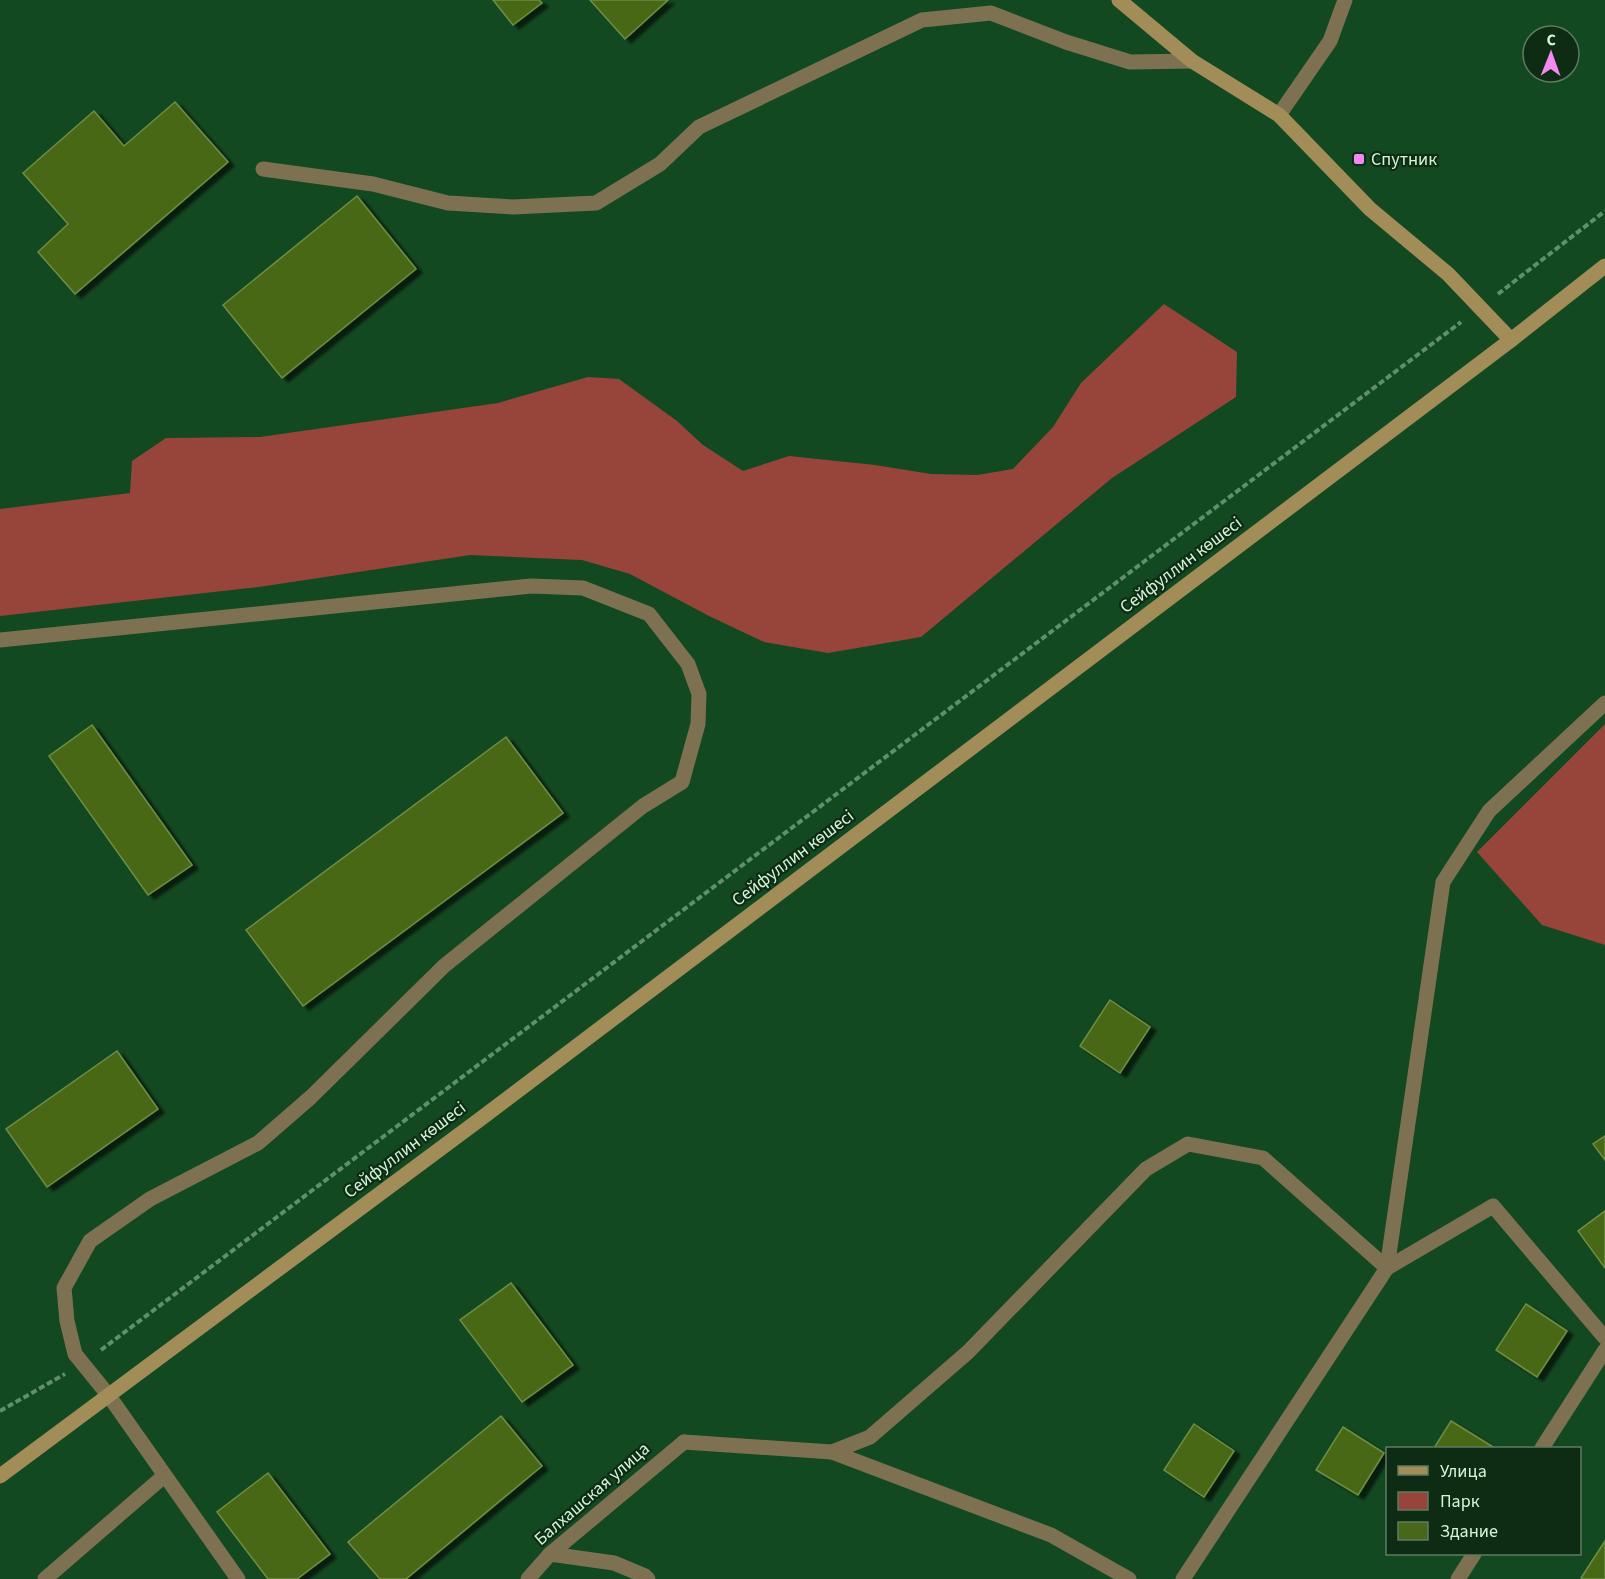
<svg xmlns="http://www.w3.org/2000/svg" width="1605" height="1579" viewBox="0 0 1605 1579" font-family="'Source Sans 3',sans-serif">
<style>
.green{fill:#97453b}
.building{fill:#496719;stroke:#6e8e43;stroke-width:1.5;filter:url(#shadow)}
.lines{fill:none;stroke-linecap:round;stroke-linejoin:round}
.path{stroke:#618f6b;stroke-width:4;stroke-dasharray:6 3;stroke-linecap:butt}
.lane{stroke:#7e7151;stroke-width:15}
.street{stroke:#7e7151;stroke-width:15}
.secondary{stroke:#a28d59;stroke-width:15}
.poi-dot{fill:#f489f0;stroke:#0e2b14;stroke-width:2}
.labels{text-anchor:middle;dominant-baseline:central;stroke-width:4.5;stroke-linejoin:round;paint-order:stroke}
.poi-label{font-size:18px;fill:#d3f6d7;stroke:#0e2b14;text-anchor:start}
.street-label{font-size:18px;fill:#d3f6d7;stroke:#0e2b14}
</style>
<defs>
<filter id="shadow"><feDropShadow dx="6" dy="4" stdDeviation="1.5" flood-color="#0009"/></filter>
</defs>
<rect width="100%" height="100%" fill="#134921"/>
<g class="green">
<path d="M 1164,304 L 1237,352 L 1236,397 L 1112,478 L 921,637 L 828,653 L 764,642 L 709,616 L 630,574 L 582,560 L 470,555 L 259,587 L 0,616 L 0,509 L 130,493 L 132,461 L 166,438 L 260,437 L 498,403 L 588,377 L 619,379 L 677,421 L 703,445 L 743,471 L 789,456 L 875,465 L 931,474 L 977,475 L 1013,469 L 1053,427 L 1081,383 Z"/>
<path d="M 1605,724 L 1605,945 L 1542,925 L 1477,852 Z"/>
</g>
<g class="building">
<path d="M 493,0 L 539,0 L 542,3 L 513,25 Z"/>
<path d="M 590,0 L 668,0 L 625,39 Z"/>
<path d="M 175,102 L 228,162 L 75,294 L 38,252 L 68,224 L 23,173 L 94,111 L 124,146 Z"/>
<path d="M 357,196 L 416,269 L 282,378 L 223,305 Z"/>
<path d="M 92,725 L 192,865 L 148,895 L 49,756 Z"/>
<path d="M 506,737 L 563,813 L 303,1006 L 246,930 Z"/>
<path d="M 1110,1000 L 1150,1027 L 1120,1073 L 1080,1046 Z"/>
<path d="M 117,1051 L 158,1109 L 47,1187 L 6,1129 Z"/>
<path d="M 1605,1136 L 1605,1160 L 1593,1144 Z"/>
<path d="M 1605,1211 L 1605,1268 L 1578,1231 Z"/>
<path d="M 511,1283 L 573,1365 L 522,1402 L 460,1320 Z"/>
<path d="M 1526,1304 L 1567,1331 L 1537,1377 L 1496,1350 Z"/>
<path d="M 501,1416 L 542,1466 L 406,1579 L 380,1579 L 348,1542 Z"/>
<path d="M 1451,1421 L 1493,1447 L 1492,1448 L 1434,1448 Z"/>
<path d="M 1194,1424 L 1234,1451 L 1204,1497 L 1164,1470 Z"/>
<path d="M 1343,1427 L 1384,1453 L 1358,1495 L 1316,1470 Z"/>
<path d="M 268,1473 L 330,1554 L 297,1579 L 268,1579 L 217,1512 Z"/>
<path d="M 1605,1541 L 1605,1579 L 1583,1579 L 1581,1578 Z"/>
</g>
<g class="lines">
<g class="path">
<path d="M 1498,294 L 1605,211"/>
<path d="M 101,1350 L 1461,322"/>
<path d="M 0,1411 L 65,1374"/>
</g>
<g class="lane">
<path d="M 263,169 L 373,184 L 448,203 L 513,207 L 596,203 L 660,164 L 699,127 L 922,20 L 991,13 L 1066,42 L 1130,62 L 1192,61"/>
<path d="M 0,640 L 531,586 L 583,588 L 649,614 L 688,664 L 699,694 L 698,724 L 682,782 L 643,806 L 444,966 L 311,1097 L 258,1143 L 150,1199 L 90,1241 L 64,1288 L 67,1321 L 75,1354 L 109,1396"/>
<path d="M 684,1442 L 832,1452 L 870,1437 L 968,1352 L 1146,1169 L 1188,1144 L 1263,1158 L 1387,1268 L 1493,1206 L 1605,1338"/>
<path d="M 1542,1448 L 1605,1350"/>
<path d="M 832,1452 L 1051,1535 L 1129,1579"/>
<path d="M 550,1554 L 614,1563 L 645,1576 L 648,1579"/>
<path d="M 45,1579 L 164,1476"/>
<path d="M 1183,1579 L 1387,1268 L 1443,882 L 1489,811 L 1605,703"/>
<path d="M 1458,1579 L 1474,1554"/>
</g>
<g class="street">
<path d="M 1279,115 L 1330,41 L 1345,0"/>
<path d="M 109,1396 L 238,1579"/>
<path d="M 528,1579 L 550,1554 L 684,1442"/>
</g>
<g class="secondary">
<path d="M 1119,0 L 1192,61 L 1279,115 L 1370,209 L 1448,274 L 1511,340"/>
<path d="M 0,1476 L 479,1120 L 1511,340 L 1605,266"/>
</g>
</g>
<rect class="poi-dot" x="1353" y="153" width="12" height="12" rx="3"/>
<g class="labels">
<g class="poi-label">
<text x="1371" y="159">Спутник</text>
</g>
<g class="street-label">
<text transform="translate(1181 565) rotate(-37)">Сейфуллин көшесі</text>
<text transform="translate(793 858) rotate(-37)">Сейфуллин көшесі</text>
<text transform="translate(405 1150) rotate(-37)">Сейфуллин көшесі</text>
<text transform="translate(592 1494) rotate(-41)">Балхашская улица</text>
</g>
</g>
<rect x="1386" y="1447" width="195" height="108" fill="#0e2b14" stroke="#5d7c62" stroke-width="1.5"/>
<rect x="1398" y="1466" width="30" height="9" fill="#a28d59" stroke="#5d7c62" stroke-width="1.5"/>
<text x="1440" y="1477" font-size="18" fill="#d3f6d7">Улица</text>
<rect x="1398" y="1492" width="30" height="18" fill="#97453b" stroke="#5d7c62" stroke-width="1.5"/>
<text x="1440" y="1507" font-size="18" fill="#d3f6d7">Парк</text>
<rect x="1398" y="1522" width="30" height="18" fill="#496719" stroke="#5d7c62" stroke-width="1.5"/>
<text x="1440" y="1537" font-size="18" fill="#d3f6d7">Здание</text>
<g transform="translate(1551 54) rotate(1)"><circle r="28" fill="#0e2b14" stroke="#5d7c62" stroke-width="1.5"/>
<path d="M0-4.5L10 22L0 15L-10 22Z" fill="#f489f0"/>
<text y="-9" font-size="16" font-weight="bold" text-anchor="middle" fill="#d3f6d7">С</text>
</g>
</svg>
